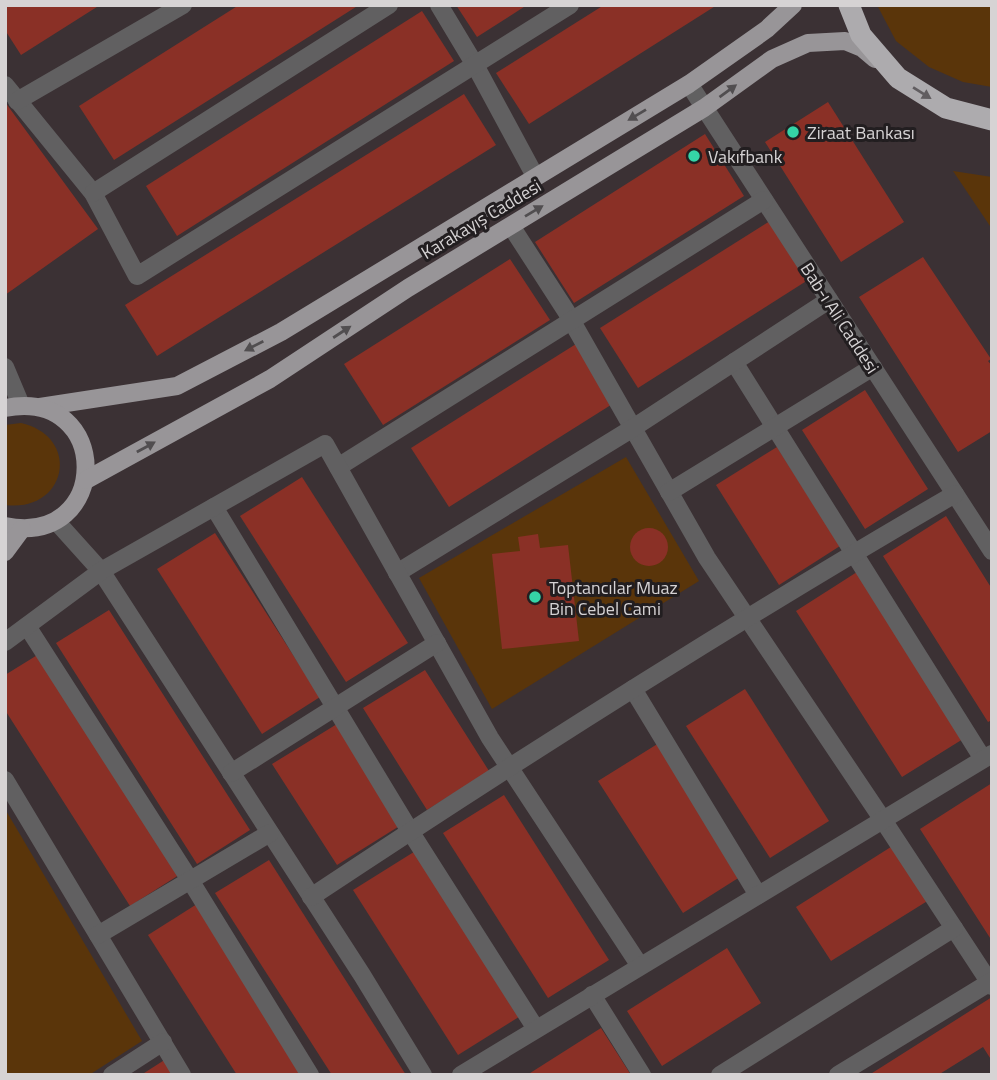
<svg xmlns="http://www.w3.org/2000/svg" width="997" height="1080" viewBox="0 0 997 1080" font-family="'Titillium Web',sans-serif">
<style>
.built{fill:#3b3134}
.green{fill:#5a350a}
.building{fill:#8a3026}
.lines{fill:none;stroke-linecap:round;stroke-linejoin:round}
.minor{stroke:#616061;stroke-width:18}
.major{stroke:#989598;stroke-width:18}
.highway{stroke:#adabae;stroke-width:21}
.oneway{fill:#514e50}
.oneway2{fill:#615d60}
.poi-dot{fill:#35d4a7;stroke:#221e20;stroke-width:2.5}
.labels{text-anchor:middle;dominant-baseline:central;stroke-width:6;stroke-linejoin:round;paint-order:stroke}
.poi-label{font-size:18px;fill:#d6d3d4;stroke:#221e20;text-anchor:start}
.street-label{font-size:18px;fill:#d6d3d4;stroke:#221e20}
</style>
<rect width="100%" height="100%" fill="#2c2829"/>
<rect class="built" x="5" y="5" width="987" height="1070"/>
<g class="green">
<path d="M 877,5 L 992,5 L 992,87 L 963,82 L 929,67 L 896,41 Z"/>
<path d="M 953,171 L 992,177 L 992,229 Z"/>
<path d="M 21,423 C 82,437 67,513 5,505 L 5,425 Z"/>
<path d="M 626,457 L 699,581 L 492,709 L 419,578 Z"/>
<path d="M 5,809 L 142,1041 L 89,1075 L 5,1075 Z"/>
</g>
<g class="building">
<path d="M 5,5 L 100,5 L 21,55 L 5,30 Z"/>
<path d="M 239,5 L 359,5 L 114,160 L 79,106 Z"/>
<path d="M 456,5 L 527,5 L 477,37 Z"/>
<path d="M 604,5 L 717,5 L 529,124 L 496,73 Z"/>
<path d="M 422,11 L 454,61 L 177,236 L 146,186 Z"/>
<path d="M 464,94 L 496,145 L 157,356 L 125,305 Z"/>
<path d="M 5,102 L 98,229 L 5,295 Z"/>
<path d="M 828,102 L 904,222 L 841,262 L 765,142 Z"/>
<path d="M 705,134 L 744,196 L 574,303 L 535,242 Z"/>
<path d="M 770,221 L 808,280 L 638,388 L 600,328 Z"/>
<path d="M 923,257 L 991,359 L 988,361 L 992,366 L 992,431 L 958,452 L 859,297 Z"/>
<path d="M 510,259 L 550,320 L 383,425 L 344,364 Z"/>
<path d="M 576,344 L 614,403 L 449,507 L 411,448 Z"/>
<path d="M 865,390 L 928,489 L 865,529 L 802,430 Z"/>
<path d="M 777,447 L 840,546 L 779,585 L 716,485 Z"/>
<path d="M 302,477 L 408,643 L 346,682 L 240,516 Z"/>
<path d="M 946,516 L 992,589 L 992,720 L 988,722 L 883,556 Z"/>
<circle cx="649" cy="547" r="19"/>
<path d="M 215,533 L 320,697 L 262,734 L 157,569 Z"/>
<path d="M 538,534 L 540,548 L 568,545 L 579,641 L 502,649 L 492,554 L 520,551 L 518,537 Z"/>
<path d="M 857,572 L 963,739 L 902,777 L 796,611 Z"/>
<path d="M 109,610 L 250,830 L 197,864 L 56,643 Z"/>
<path d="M 39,654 L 179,875 L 130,906 L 5,710 L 5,675 Z"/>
<path d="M 425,670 L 489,771 L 427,810 L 363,708 Z"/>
<path d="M 745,689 L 829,821 L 770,858 L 686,726 Z"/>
<path d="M 337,724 L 401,825 L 337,865 L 272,764 Z"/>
<path d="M 659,743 L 743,875 L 683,913 L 598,781 Z"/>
<path d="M 992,783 L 992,941 L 920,829 Z"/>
<path d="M 504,795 L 609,960 L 548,998 L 443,833 Z"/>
<path d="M 894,845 L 929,900 L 831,961 L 796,907 Z"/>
<path d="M 417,850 L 522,1015 L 458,1055 L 353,890 Z"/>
<path d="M 269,860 L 406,1075 L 332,1075 L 215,893 Z"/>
<path d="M 197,904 L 306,1075 L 237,1075 L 148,935 Z"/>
<path d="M 727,948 L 761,1003 L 662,1066 L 627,1011 Z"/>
<path d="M 992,997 L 992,1061 L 983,1047 L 938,1075 L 869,1075 Z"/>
<path d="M 601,1028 L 631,1075 L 527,1075 Z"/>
<path d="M 166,1059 L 176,1075 L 141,1075 Z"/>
</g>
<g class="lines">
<g class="minor">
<path d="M 439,5 L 475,65 L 535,176"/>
<path d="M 689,84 L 992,551"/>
<path d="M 5,85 L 93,193 L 137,276 L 570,5"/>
<path d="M 17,101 L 183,5"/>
<path d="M 93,193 L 389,5"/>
<path d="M 511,226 L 566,311 L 707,558 L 883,820 L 992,986"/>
<path d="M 734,362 L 983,759"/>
<path d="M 5,367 L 21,405"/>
<path d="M 338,467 L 764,200"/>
<path d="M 669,492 L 873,367"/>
<path d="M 214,507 L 410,831 L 536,1029"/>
<path d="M 56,521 L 101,571 L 362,975 L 423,1075"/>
<path d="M 397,573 L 633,428 L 829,300"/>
<path d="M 27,626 L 190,880 L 310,1075"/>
<path d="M 5,642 L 101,571 L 325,444 L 490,738 L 640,966"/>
<path d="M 633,689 L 758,895"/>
<path d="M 231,773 L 437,643"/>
<path d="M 5,780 L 182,1075"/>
<path d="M 311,897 C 522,757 736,621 955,494"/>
<path d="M 98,935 L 270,833"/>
<path d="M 592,995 L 642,1075"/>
<path d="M 112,1075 L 163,1042"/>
<path d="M 461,1075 L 992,754"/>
<path d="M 720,1075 L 954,928"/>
<path d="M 838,1075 L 992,981"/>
</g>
<g class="major">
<path d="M 40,407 L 177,386 L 281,332 L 689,84 L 767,29 L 793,5"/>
<path d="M 5,408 C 113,387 112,548 5,526"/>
<path d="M 86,480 L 270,379 L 408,288 L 704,108 L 772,59 L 808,43 L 845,41 L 862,48 L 875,59"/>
<path d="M 5,552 L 22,529"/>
</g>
<path class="highway" d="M 849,5 L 861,35 L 898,78 L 946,108 L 992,120"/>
</g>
<defs><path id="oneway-solid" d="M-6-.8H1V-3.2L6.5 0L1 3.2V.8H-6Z" transform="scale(1.75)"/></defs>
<g class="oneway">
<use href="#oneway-solid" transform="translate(728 91) rotate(-36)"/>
<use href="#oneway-solid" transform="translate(637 115) rotate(149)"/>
<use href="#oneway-solid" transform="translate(534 211) rotate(-31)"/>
<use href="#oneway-solid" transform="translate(342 332) rotate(-33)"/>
<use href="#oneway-solid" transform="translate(254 346) rotate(153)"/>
<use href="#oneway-solid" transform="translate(146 447) rotate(-29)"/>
</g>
<use class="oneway2" href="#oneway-solid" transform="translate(922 93) rotate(32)"/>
<g class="poi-dot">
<circle cx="793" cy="132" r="7"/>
<circle cx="694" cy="156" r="7"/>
<circle cx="535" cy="597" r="7"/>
</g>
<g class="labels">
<g class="poi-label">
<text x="807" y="132">Ziraat Bankası</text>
<text x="708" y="156">Vakıfbank</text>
<text x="549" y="587">Toptancılar Muaz<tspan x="549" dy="21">Bin Cebel Cami</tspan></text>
</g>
<g class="street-label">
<text transform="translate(481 219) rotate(-31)">Karakayış Caddesi</text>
<text transform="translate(840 318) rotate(57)">Bab-ı Ali Caddesi</text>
</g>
</g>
<rect width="997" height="1080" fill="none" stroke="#d6d3d4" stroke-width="14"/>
</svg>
